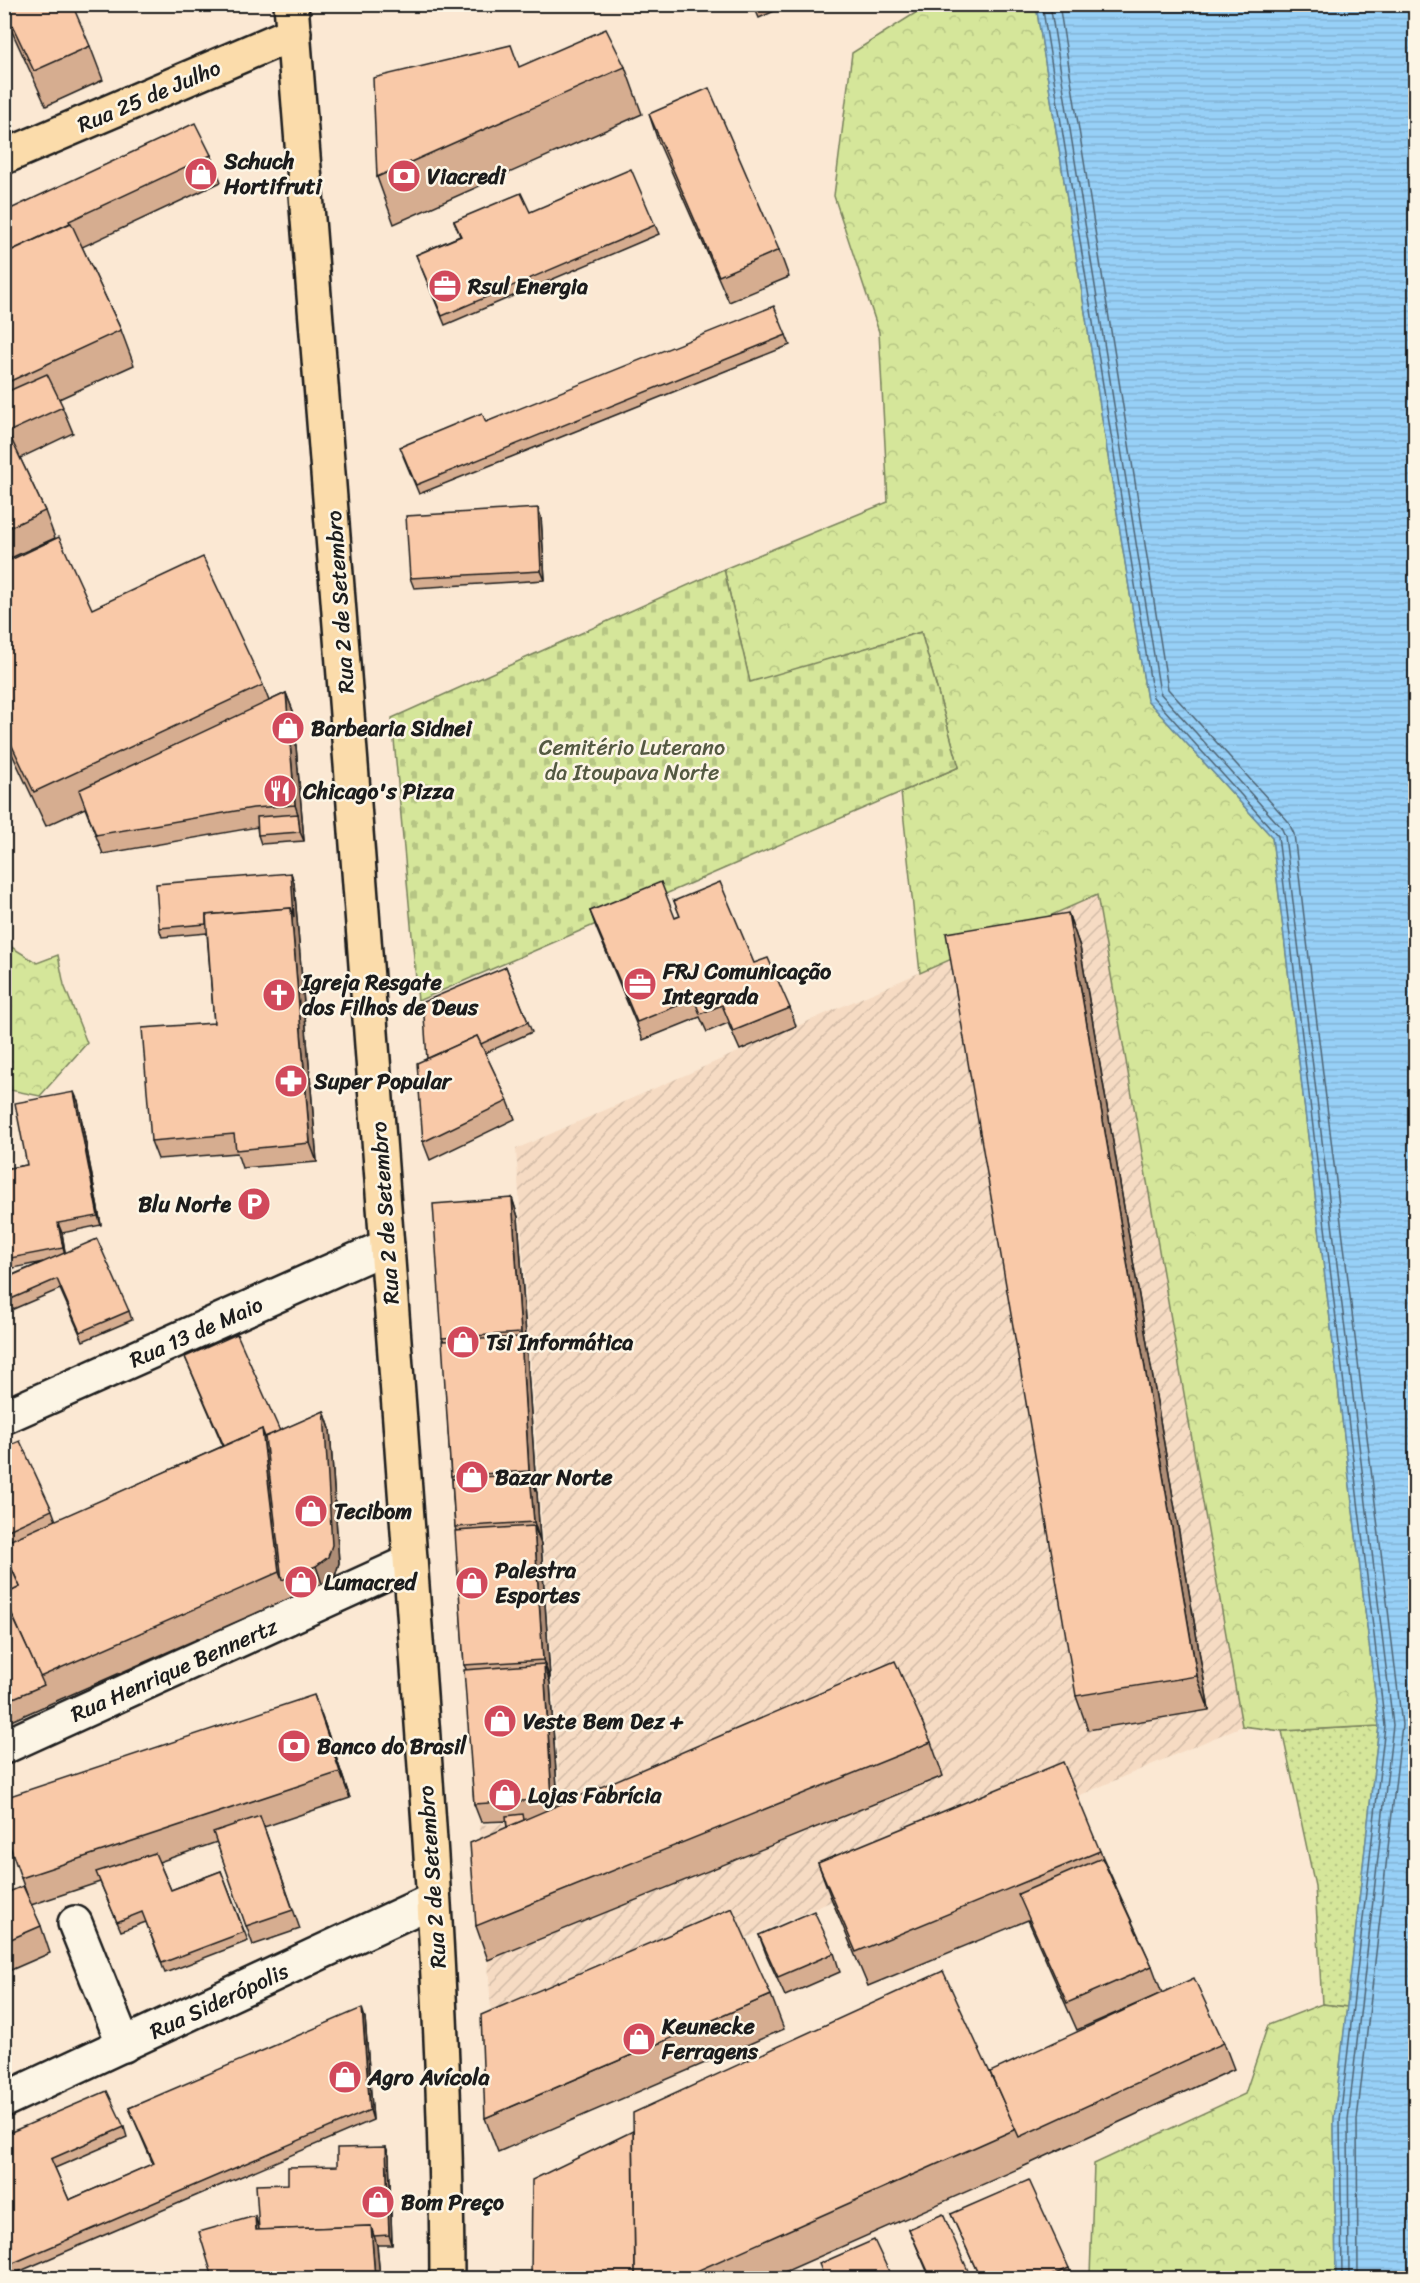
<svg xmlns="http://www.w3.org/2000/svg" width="1420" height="2283" viewBox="0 0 1420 2283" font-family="Sriracha,sans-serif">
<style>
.industrial{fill:url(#industrial-furrows)}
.grass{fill:url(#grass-dots);stroke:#78815b;stroke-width:1.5}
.forest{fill:url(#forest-crowns);stroke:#78815b;stroke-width:1.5}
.cemetery{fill:url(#cemetery-stones);stroke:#78815b;stroke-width:1.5}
.water{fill:url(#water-rules);stroke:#66889f;stroke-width:1.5}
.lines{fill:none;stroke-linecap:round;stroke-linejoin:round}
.shore{stroke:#4d6474;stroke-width:1.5}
.minor-casing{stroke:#1c1c1c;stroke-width:38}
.major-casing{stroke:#1c1c1c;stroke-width:38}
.minor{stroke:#fcf5e5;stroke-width:33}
.major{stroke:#fbdcab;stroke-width:33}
.wall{fill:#d6ad90;stroke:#1c1c1c;stroke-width:1.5;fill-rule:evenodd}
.shaded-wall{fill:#ae8d76;stroke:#1c1c1c;stroke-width:1.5}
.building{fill:#f9c9a8;stroke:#1c1c1c;stroke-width:1.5}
.labels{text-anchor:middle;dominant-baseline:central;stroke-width:5;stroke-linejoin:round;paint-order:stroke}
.street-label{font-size:22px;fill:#1c1c1c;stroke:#fcf5e5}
.poi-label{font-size:22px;font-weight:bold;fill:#1c1c1c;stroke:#fcf5e5;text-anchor:start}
.park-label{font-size:22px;fill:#545942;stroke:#fcf5e5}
</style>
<defs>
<pattern id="industrial-furrows" width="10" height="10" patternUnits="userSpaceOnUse" patternTransform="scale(1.5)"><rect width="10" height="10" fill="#f6dbc3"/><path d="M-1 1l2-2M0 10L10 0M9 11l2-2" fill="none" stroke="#d2bba7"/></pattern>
<pattern id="grass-dots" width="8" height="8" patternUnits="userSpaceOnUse" patternTransform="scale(1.5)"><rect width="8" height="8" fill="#d5e69a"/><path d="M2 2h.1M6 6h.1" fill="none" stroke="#b6c584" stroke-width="1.8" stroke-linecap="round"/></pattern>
<pattern id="forest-crowns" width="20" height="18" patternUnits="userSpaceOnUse" patternTransform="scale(1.5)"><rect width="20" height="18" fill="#d5e69a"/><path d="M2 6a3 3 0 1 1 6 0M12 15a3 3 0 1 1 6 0" fill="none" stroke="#b6c584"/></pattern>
<pattern id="cemetery-stones" width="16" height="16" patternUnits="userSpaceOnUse" patternTransform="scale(1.5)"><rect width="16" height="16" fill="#d5e69a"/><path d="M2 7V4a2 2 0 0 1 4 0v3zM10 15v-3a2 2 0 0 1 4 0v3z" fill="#b6c584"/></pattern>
<pattern id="water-rules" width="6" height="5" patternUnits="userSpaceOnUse" patternTransform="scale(1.5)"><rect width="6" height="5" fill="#97d0f7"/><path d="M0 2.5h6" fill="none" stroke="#82b2d3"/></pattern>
</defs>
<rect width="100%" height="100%" fill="#fbe8d3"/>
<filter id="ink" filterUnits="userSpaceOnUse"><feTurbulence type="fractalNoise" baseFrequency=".0167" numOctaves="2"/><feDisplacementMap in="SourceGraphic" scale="12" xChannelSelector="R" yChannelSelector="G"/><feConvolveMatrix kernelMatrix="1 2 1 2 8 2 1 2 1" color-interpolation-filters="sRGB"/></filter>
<g filter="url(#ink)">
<path class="industrial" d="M 1097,895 L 1242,1726 L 493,2046 L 480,1825 L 562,1818 L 516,1149 Z"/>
<path class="grass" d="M 1379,1726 L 1347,2007 L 1322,2004 L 1315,1886 L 1282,1731 Z"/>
<g class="forest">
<path d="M 928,5 L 1036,5 L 1147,700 L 1272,837 L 1379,1726 L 1282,1731 L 1242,1726 L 1097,895 L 920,973 L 901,792 L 959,767 L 921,632 L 750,683 L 724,569 L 888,502 L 879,332 L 834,196 L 852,53 Z"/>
<path d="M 5,943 L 37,963 L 58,955 L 64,985 L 87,1043 L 40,1096 L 5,1089 Z"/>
<path d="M 1322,2004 L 1347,2007 L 1334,2119 L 1336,2278 L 1132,2278 L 1090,2275 L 1094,2164 L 1245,2094 L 1268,2025 Z"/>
</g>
<path class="cemetery" d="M 724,569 L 750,682 L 921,632 L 959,767 L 418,1001 L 392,718 Z"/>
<path class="water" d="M 1036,5 L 1415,5 L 1415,2278 L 1336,2278 L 1334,2119 L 1379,1726 L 1272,837 L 1147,700 Z"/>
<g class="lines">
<g class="shore">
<path d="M 1042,4 L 1153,697 L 1278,836 L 1385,1726 L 1340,2120 L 1342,2278"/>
<path d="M 1050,4 L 1160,693 L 1281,827 L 1285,836 L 1393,1725 L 1348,2120 L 1349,2278"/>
<path d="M 1059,4 L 1168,689 L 1288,821 L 1294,834 L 1402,1725 L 1357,2120 L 1358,2278"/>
</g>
<defs>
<g id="minor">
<path d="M 4,1417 L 387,1246"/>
<path d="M 4,1747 L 410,1562"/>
<path d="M 75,1923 L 124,2045"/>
<path d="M 4,2100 L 433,1900"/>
</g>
<g id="major">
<path d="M 291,4 C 329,477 366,948 400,1421 C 420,1706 446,1992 447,2278"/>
<path d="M 4,157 L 294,33"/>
</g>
</defs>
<use href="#minor" class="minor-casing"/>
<use href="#major" class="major-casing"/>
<use href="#minor" class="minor"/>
<use href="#major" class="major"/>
</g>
<g class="wall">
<path d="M 4,4 L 90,46 L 103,80 L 46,106 L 4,14 Z"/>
<path d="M 753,4 L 790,4 L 759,18 Z"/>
<path d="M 519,67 L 625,67 L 642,114 L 394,224 L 377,177 Z"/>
<path d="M 649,114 L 779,250 L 789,277 L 729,302 L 658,141 Z"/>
<path d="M 211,155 L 221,182 L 82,247 L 121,330 L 134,365 L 59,399 L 73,433 L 20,458 L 45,511 L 55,538 L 4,561 L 4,212 Z"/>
<path d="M 530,212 L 655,225 L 659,234 L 445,325 L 416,255 L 460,236 L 454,221 Z"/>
<path d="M 786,335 L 790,345 L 419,494 L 403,456 L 486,422 Z"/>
<path d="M 541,517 L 545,580 L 414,588 L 410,578 Z"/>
<path d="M 4,563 L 92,609 L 263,685 L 269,701 L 286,693 L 293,711 L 304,841 L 261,844 L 258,835 L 257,827 L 103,854 L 85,808 L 46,826 L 4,737 Z"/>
<path d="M 291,873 L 294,883 L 317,1162 L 242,1168 L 237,1153 L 158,1159 L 151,1141 L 214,1023 L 207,933 L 162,937 L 159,928 Z"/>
<path d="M 674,901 L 754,963 L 790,1008 L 796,1026 L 740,1050 L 728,1023 L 707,1032 L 700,1017 L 643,1040 L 597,930 L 590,911 L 675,918 L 680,916 Z"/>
<path d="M 1068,913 L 1080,947 L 1209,1710 L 1088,1730 L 1076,1696 Z"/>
<path d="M 506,967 L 532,1032 L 485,1053 L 508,1101 L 515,1119 L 430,1160 L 423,1142 L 427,1059 Z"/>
<path d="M 78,1101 L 101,1225 L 62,1233 L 65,1252 L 129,1311 L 132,1320 L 83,1341 L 60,1289 L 4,1313 L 4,1169 L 27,1165 ZM 43,1262 L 10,1276 L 8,1269 Z"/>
<path d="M 512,1198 L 518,1217 L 527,1351 L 526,1351 L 527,1355 L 536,1489 L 537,1493 L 540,1541 L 541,1544 L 550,1678 L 549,1678 L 550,1683 L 558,1805 L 931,1742 L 943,1776 L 488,1960 L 476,1926 L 507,1827 L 506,1821 L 481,1822 L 474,1804 L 466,1669 L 464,1665 L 456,1531 L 455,1527 L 452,1479 L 451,1476 L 443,1341 L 442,1338 Z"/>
<path d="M 185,1357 L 280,1431 L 324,1411 L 330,1429 L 339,1563 L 335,1576 L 322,1584 L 4,1724 L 4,1543 L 7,1542 L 4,1535 L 4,1448 L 52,1510 L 56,1521 L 223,1446 Z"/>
<path d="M 324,1722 L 350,1798 L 264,1827 L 300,1929 L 253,1945 L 217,1842 L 159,1862 L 171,1890 L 221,1871 L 248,1941 L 165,1973 L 146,1922 L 121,1931 L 100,1882 L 31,1905 L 41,1926 L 50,1953 L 4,1973 L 4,1894 L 29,1900 L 21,1878 Z"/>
<path d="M 1100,1851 L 1152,1966 L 1162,1993 L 1077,2030 L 1028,1920 L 868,1986 L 831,1898 L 818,1863 Z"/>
<path d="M 759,1935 L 834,1953 L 840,1972 L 785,1996 L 766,1954 Z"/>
<path d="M 771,1995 L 784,2029 L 498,2152 L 485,2118 Z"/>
<path d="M 365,2018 L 373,2120 L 4,2278 L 4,2135 L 124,2127 L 127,2137 L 55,2168 L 69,2200 L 153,2164 L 129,2108 Z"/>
<path d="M 1224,2043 L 1234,2069 L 1029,2164 L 771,2278 L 531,2278 L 990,2072 Z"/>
<path d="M 386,2147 L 389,2156 L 392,2245 L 377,2245 L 380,2278 L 213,2278 L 255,2216 L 258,2227 L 288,2184 L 337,2166 Z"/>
<path d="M 951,2214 L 1069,2268 L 1073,2278 L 980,2278 Z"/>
<path d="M 909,2229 L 969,2273 L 971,2278 L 930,2278 Z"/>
</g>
<g class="shaded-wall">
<path d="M 538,508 L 541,517 L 545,580 L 541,571 Z"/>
<path d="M 286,693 L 293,711 L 304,841 L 300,832 L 298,814 L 295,805 Z"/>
<path d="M 291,873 L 294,883 L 317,1162 L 310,1143 L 291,908 Z"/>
<path d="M 1068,913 L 1080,947 L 1209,1710 L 1197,1676 Z"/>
<path d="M 74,1092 L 78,1101 L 101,1225 L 98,1216 Z"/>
<path d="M 512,1198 L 518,1217 L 527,1351 L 521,1333 Z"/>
<path d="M 58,1223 L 62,1233 L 66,1258 L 63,1248 Z"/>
<path d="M 5,1259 L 8,1269 L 11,1284 L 8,1275 Z"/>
<path d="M 521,1337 L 527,1355 L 536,1489 L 529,1471 Z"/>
<path d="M 324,1411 L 330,1429 L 339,1563 L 335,1576 L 322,1584 L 316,1566 Z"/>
<path d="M 262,1429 L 271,1456 L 282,1580 L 279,1572 Z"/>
<path d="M 530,1474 L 537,1493 L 540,1541 L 534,1522 Z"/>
<path d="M 534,1526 L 541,1544 L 550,1678 L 543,1660 Z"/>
<path d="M 544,1664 L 550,1683 L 559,1817 L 552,1799 Z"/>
<path d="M 314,1695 L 324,1722 L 350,1798 L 340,1772 Z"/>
<path d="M 362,2008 L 365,2018 L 373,2120 L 370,2110 Z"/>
<path d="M 386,2147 L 389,2156 L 392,2245 L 389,2235 Z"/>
<path d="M 255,2216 L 261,2235 L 256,2230 Z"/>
<path d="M 371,2226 L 377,2245 L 380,2278 L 375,2278 Z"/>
</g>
<g class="building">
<path d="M 4,4 L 72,4 L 90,46 L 34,71 L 4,8 Z"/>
<path d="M 606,29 L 625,67 L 377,177 L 373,78 L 511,45 L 519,67 Z"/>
<path d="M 709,88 L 779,250 L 719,276 L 649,114 Z"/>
<path d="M 195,123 L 211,155 L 69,221 L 70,223 L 4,254 L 4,212 Z"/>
<path d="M 631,169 L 655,225 L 442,316 L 416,255 L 461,236 L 454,221 L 521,193 L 530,212 Z"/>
<path d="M 71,223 L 121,330 L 4,384 L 4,254 Z"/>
<path d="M 774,306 L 786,335 L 416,485 L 400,447 L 482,413 L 486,422 Z"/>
<path d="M 47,374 L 63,407 L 8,432 L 45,511 L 4,530 L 4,393 Z"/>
<path d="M 538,508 L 541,571 L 410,578 L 406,516 Z"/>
<path d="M 59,537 L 92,609 L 203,557 L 263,685 L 34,792 L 4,729 L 4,563 Z"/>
<path d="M 286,693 L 295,805 L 253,808 L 96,835 L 79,790 Z"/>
<path d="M 298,814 L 300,832 L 258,835 L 257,817 Z"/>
<path d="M 291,873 L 294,917 L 291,908 L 206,915 L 206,924 L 159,928 L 156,884 Z"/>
<path d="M 661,882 L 675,918 L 680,916 L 674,901 L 720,882 L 754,963 L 768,958 L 790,1008 L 733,1031 L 722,1005 L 700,1014 L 694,999 L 637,1022 L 590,911 Z"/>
<path d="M 291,908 L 310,1143 L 236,1150 L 234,1134 L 151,1141 L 142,1028 L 214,1023 L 206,915 Z"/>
<path d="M 1068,913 L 1197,1676 L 1076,1696 L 946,933 Z"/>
<path d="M 506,967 L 528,1022 L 481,1044 L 477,1036 L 427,1059 L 423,1002 Z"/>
<path d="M 477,1036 L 508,1101 L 423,1142 L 417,1063 Z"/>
<path d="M 74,1092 L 98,1216 L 58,1223 L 63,1248 L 5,1259 L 8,1275 L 4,1276 L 4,1169 L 27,1165 L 15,1103 Z"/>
<path d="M 512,1198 L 521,1333 L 442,1338 L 433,1204 Z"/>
<path d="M 97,1239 L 129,1311 L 80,1332 L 57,1279 L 4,1302 L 4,1279 Z"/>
<path d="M 237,1334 L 280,1431 L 265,1437 L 262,1429 L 224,1446 L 185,1357 Z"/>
<path d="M 521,1337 L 529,1471 L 451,1476 L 442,1341 Z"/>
<path d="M 324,1411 L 332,1545 L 328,1557 L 316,1566 L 282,1580 L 265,1437 Z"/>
<path d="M 262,1429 L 279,1572 L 40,1677 L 4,1596 L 4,1595 L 20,1587 L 4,1551 L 4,1543 Z"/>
<path d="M 20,1441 L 52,1510 L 4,1532 L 4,1448 Z"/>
<path d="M 530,1474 L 534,1522 L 455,1527 L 452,1479 Z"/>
<path d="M 534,1526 L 543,1660 L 464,1665 L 455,1531 Z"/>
<path d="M 4,1553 L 20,1587 L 4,1595 Z"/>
<path d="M 11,1613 L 44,1685 L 4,1702 L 4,1616 Z"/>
<path d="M 895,1661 L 931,1742 L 476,1926 L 470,1843 Z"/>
<path d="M 544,1664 L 552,1799 L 474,1804 L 464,1670 Z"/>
<path d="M 314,1695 L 340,1772 L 21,1878 L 4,1829 L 4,1798 Z"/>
<path d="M 1063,1762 L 1100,1851 L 856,1952 L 818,1863 Z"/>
<path d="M 523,1814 L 524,1820 L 507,1827 L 506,1816 Z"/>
<path d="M 260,1816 L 293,1910 L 246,1926 L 213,1832 Z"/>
<path d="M 155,1853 L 171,1890 L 221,1871 L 244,1932 L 162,1963 L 142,1912 L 117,1922 L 96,1872 Z"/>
<path d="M 1102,1858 L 1152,1966 L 1067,2003 L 1018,1894 Z"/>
<path d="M 23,1886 L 41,1926 L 4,1942 L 4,1894 Z"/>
<path d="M 732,1908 L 771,1995 L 485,2118 L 481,2015 Z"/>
<path d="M 814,1911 L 834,1953 L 778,1977 L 759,1935 Z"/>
<path d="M 943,1971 L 1016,2129 L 681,2278 L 635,2278 L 633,2113 Z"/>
<path d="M 1194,1978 L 1224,2043 L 1019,2137 L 990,2072 Z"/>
<path d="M 362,2008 L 370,2110 L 4,2267 L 4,2135 L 107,2091 L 124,2127 L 51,2159 L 69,2200 L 154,2163 L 129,2108 Z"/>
<path d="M 633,2131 L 635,2278 L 531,2278 L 532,2180 Z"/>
<path d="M 386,2147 L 389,2235 L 374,2236 L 371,2226 L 259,2230 L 256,2185 L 288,2184 L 288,2167 L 337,2166 L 337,2148 Z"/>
<path d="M 1029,2180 L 1069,2268 L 1046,2278 L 980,2278 L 951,2214 Z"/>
<path d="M 943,2214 L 969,2273 L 958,2278 L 931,2278 L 909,2229 Z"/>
<path d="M 255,2216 L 256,2230 L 371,2226 L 375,2278 L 213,2278 L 199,2232 Z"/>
<path d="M 874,2240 L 892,2278 L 825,2278 L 819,2264 Z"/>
</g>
</g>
<defs>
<symbol id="shop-disc" viewBox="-11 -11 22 22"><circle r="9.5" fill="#d1495b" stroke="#fcf5e5"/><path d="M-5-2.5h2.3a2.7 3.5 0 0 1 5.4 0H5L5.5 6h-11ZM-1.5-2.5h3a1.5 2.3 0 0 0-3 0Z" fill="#fff"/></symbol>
<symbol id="bank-disc" viewBox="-11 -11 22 22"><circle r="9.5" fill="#d1495b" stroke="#fcf5e5"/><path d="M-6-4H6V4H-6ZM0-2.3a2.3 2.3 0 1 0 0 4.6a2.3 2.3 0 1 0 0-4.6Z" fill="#fff"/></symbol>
<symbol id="office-disc" viewBox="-11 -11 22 22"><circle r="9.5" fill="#d1495b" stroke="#fcf5e5"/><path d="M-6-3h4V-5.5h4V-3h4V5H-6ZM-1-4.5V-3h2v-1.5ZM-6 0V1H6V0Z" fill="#fff"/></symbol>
<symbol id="restaurant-disc" viewBox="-11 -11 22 22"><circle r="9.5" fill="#d1495b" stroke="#fcf5e5"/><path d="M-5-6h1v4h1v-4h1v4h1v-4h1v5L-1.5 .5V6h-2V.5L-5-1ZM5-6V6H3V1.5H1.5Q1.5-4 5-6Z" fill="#fff"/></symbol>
<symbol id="church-disc" viewBox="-11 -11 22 22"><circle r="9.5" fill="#d1495b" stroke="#fcf5e5"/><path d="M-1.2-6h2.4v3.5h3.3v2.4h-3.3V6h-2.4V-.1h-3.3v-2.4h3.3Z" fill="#fff"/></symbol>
<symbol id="pharmacy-disc" viewBox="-11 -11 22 22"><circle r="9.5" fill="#d1495b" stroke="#fcf5e5"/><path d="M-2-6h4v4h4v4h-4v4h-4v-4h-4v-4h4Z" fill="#fff"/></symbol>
<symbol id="parking-disc" viewBox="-11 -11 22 22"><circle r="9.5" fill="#d1495b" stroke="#fcf5e5"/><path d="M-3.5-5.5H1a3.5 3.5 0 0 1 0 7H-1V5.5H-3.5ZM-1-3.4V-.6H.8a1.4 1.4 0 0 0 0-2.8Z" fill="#fff"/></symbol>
</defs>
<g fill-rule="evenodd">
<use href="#shop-disc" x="182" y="155" width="38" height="38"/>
<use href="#bank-disc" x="385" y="157" width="38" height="38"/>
<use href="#office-disc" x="426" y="267" width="38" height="38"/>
<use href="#shop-disc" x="269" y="709" width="38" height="38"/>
<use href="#restaurant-disc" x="261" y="772" width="38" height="38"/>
<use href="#office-disc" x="621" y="965" width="38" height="38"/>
<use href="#church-disc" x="260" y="976" width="38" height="38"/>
<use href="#pharmacy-disc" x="272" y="1062" width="38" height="38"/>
<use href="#parking-disc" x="235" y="1185" width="38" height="38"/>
<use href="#shop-disc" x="444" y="1323" width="38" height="38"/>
<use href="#shop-disc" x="453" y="1458" width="38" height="38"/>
<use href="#shop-disc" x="292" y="1492" width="38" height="38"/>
<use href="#shop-disc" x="282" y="1563" width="38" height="38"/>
<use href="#shop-disc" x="453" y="1564" width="38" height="38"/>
<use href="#shop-disc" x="481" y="1702" width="38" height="38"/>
<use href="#bank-disc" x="275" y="1727" width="38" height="38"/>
<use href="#shop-disc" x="486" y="1776" width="38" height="38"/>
<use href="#shop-disc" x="620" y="2020" width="38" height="38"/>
<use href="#shop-disc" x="326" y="2058" width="38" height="38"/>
<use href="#shop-disc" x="359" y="2183" width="38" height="38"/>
</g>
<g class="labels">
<g class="street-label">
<text transform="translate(149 96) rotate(-23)">Rua 25 de Julho</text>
<text transform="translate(340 602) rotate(-94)">Rua 2 de Setembro</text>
<text transform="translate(385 1213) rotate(-94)">Rua 2 de Setembro</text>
<text transform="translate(196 1332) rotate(-24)">Rua 13 de Maio</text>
<text transform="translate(174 1670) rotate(-24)">Rua Henrique Bennertz</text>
<text transform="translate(432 1877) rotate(-94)">Rua 2 de Setembro</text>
<text transform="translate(219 2001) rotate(-25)">Rua Siderópolis</text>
</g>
<g class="poi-label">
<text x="224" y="161">Schuch<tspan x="224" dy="25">Hortifruti</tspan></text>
<text x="427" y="176">Viacredi</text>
<text x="468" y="286">Rsul Energia</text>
<text x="311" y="728">Barbearia Sidnei</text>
<text x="303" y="791">Chicago's Pizza</text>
<text x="663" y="971">FRJ Comunicação<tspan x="663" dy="25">Integrada</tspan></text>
<text x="302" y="982">Igreja Resgate<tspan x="302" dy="25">dos Filhos de Deus</tspan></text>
<text x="314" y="1081">Super Popular</text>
<text x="231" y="1204" text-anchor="end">Blu Norte</text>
<text x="486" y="1342">Tsi Informática</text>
<text x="495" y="1477">Bazar Norte</text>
<text x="334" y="1511">Tecibom</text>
<text x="495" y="1570">Palestra<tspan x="495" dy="25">Esportes</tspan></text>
<text x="324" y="1582">Lumacred</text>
<text x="523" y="1721">Veste Bem Dez +</text>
<text x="317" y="1746">Banco do Brasil</text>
<text x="528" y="1795">Lojas Fabrícia</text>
<text x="662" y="2026">Keunecke<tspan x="662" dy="25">Ferragens</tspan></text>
<text x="368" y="2077">Agro Avícola</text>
<text x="401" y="2202">Bom Preço</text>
</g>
<g class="park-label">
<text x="632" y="747">Cemitério Luterano<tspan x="632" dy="25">da Itoupava Norte</tspan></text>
</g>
</g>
<rect width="1420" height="2283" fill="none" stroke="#fcf5e5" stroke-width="24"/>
<rect x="12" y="12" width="1396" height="2259" fill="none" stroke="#1c1c1c" stroke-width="2" filter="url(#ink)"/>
</svg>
